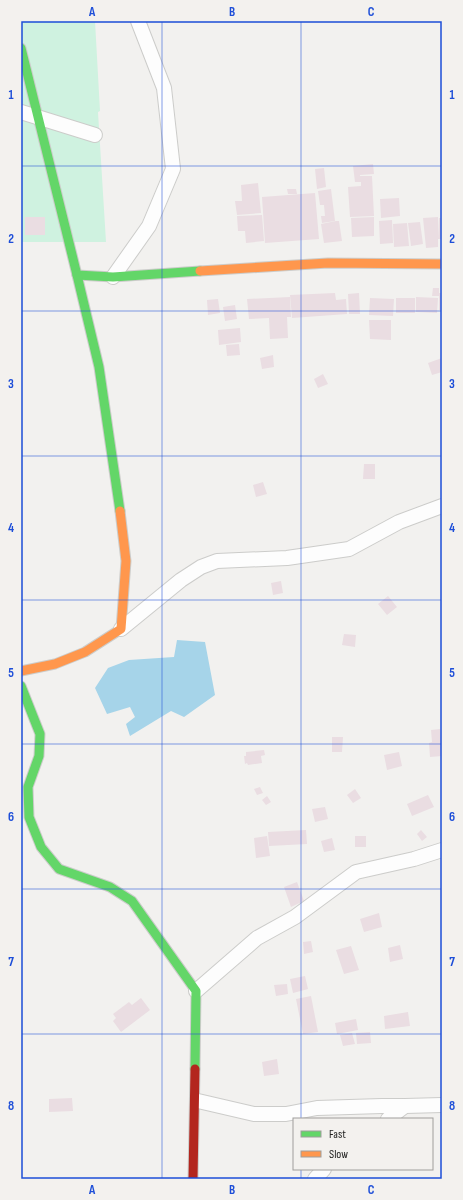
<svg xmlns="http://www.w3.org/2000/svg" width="463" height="1200" viewBox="0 0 463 1200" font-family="'Sofia Sans Condensed',sans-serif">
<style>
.green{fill:#cff2e0}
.water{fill:#a6d4e9}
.building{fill:#eadde2}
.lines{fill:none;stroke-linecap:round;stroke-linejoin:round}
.street-casing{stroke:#ccccca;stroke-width:16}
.fast-casing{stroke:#ccccca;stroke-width:11}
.slow-casing{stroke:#ccccca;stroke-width:11}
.jam-casing{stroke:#ccccca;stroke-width:11}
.street{stroke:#fdfdfd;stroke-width:14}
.fast{stroke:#63d668;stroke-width:9}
.slow{stroke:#ff974d;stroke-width:9}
.jam{stroke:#b3261e;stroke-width:9}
.grid{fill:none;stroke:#1d4ed8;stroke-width:1;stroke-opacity:0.55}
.neatline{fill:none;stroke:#1d4ed8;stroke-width:1.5}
.grid-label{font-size:13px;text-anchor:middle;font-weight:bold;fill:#1d4ed8}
</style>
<rect width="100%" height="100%" fill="#f2f1ef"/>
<path class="green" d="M 21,21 L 95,21 L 100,111 L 98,112 L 106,242 L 21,242 Z"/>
<path class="water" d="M 177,640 L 205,642 L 215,695 L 184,717 L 171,711 L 130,736 L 126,724 L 135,717 L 130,707 L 107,714 L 95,688 L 108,668 L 129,660 L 174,657 Z"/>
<g class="building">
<path d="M 373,164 L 374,174 L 360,175 L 360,176 L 372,176 L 374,216 L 350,217 L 348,187 L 361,186 L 361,182 L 355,182 L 353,166 Z"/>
<path d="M 324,168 L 326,187 L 317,189 L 315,169 Z"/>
<path d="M 258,183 L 261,213 L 237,215 L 235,201 L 242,201 L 241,185 Z"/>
<path d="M 287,189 L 296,189 L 297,194 L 288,194 Z"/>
<path d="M 331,189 L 335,221 L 322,223 L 321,216 L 325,216 L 324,205 L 320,205 L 318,191 Z"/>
<path d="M 315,193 L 319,239 L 265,243 L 262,197 Z"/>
<path d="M 399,198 L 400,216 L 381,218 L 380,199 Z"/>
<path d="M 262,215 L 264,241 L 246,243 L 245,231 L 238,231 L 237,216 Z"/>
<rect x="25" y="217" width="20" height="18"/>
<path d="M 374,217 L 374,236 L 352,237 L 351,218 Z"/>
<path d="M 438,217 L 439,239 L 438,239 L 438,247 L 426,248 L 423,218 Z"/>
<rect x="439" y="218" width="3" height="21"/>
<path d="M 392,220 L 393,243 L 380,244 L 379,221 Z"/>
<path d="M 336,221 L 339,221 L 342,241 L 324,243 L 321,224 Z"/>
<path d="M 420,222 L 423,244 L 411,246 L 408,223 Z"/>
<path d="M 407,223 L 409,246 L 394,247 L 393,224 Z"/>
<path d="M 433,288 L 439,288 L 439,296 L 432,296 Z"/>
<path d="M 335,293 L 336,300 L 346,299 L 347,314 L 292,318 L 290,295 Z"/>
<path d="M 359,293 L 360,314 L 349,314 L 348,294 Z"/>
<rect x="439" y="293" width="3" height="17"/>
<path d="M 290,297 L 291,317 L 287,317 L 288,338 L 270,339 L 269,318 L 249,319 L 247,299 Z"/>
<path d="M 416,297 L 438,298 L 437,313 L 416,312 Z"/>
<path d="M 370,298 L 394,299 L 393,316 L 369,315 Z"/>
<rect x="396" y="298" width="19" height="15"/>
<path d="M 218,299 L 220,313 L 208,315 L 207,300 Z"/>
<path d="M 235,305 L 237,319 L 225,321 L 223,307 Z"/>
<path d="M 369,320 L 391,320 L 391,340 L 370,339 Z"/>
<path d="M 240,328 L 241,342 L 219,345 L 218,330 Z"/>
<path d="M 239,344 L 240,355 L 227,356 L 226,345 Z"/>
<path d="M 273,355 L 274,367 L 262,369 L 260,358 Z"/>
<path d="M 442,358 L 442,372 L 432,375 L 428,363 Z"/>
<path d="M 323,374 L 328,384 L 318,388 L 314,379 Z"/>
<path d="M 364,464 L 375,464 L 375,479 L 363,479 Z"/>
<path d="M 263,482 L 267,494 L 256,497 L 253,485 Z"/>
<path d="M 281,581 L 283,593 L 273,595 L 271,583 Z"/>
<path d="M 388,596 L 397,607 L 387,615 L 378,604 Z"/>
<path d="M 344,634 L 356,635 L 355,647 L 342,645 Z"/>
<path d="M 440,729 L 442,756 L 430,757 L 429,743 L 432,742 L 431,730 Z"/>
<path d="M 332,737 L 343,737 L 342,752 L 332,752 Z"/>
<path d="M 264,750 L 265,755 L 261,756 L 262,763 L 248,765 L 247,763 L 245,764 L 244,756 L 246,756 L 246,752 Z"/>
<path d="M 399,752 L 402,766 L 387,770 L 384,755 Z"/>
<path d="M 260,787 L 263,793 L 257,795 L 254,789 Z"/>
<path d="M 355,789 L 361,798 L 353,803 L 347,795 Z"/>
<path d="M 428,795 L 434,807 L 412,816 L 407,804 Z"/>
<path d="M 267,796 L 271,802 L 266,805 L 262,800 Z"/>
<path d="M 325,807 L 328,819 L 315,822 L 312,809 Z"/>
<path d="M 306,830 L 307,844 L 269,846 L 268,832 Z"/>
<path d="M 421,830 L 427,837 L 422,841 L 417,834 Z"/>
<path d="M 267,836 L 270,856 L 256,858 L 254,838 Z"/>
<rect x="355" y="836" width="11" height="11"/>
<path d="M 332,838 L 335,850 L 324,852 L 321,841 Z"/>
<path d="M 297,882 L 304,901 L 291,907 L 284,887 Z"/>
<path d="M 379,913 L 382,927 L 364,932 L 360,919 Z"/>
<path d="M 311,941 L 313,952 L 304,954 L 303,942 Z"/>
<path d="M 400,945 L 403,959 L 390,962 L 388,948 Z"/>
<path d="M 351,946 L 359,970 L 344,974 L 336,950 Z"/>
<path d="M 305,976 L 308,989 L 293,993 L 290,979 Z"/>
<path d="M 287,984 L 288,994 L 276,996 L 274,985 Z"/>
<path d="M 311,996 L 318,1032 L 303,1034 L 296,999 Z"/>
<path d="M 141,998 L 150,1010 L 121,1032 L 113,1021 L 116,1018 L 113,1014 L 129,1002 L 132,1005 Z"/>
<path d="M 408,1012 L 410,1026 L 385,1029 L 384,1016 Z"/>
<path d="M 356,1019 L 358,1030 L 337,1034 L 335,1023 Z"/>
<path d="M 370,1032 L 371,1043 L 357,1044 L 356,1033 Z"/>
<path d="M 352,1033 L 355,1044 L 343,1046 L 340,1035 Z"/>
<path d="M 277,1059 L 279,1074 L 264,1076 L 262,1062 Z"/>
<path d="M 72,1098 L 73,1111 L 49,1112 L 49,1099 Z"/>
</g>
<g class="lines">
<defs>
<g id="street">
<path d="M 21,112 L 95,135"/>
<path d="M 113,277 L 149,226 L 173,169 L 164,88 L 138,21"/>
<path d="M 121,629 L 181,580 L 201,567 L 217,561 L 287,558 L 349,549 L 399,522 L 442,506"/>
<path d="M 196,991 L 257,938 L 295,917 L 356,872 L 414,859 L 442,850"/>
<path d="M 198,1101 L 254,1114 L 286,1114 L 317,1108 L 382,1106 L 405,1106"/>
<path d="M 388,1119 L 405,1106 L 442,1105"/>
<path d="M 315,1179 L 324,1169"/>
</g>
<g id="fast">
<path d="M 21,48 L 77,275 L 113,277 L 200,271"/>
<path d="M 77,275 L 99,367 L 120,511"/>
<path d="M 21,686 L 40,734 L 39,756 L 28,787 L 29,817 L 41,847 L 59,869 L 110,887 L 132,901 L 196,991 L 195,1069"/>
</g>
<g id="slow">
<path d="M 200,271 L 328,263 L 442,264"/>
<path d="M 21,671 L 55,664 L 85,652 L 121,629 L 126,561 L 120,511"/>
</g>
<path id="jam" d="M 193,1179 L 195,1069"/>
</defs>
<use href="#street" class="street-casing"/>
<use href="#fast" class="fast-casing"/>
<use href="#slow" class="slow-casing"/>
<use href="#jam" class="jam-casing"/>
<use href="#street" class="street"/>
<use href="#fast" class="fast"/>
<use href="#slow" class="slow"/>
<use href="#jam" class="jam"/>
</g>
<path class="grid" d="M 162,21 L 162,1179M 301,21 L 301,1119M 21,166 L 442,166M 21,311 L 442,311M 21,456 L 442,456M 21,600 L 442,600M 21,744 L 442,744M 21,889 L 442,889M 21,1034 L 442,1034M 301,1169 L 301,1179"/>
<rect width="463" height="1200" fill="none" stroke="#f3f1ee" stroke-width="44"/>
<rect x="293" y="1118" width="140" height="52" fill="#f3f1ee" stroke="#9f9e9c"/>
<rect x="301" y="1131" width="20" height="6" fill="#63d668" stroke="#9f9e9c"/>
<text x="329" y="1138" font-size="12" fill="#212120">Fast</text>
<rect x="301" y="1151" width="20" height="6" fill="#ff974d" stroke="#9f9e9c"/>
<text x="329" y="1158" font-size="12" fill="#212120">Slow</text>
<rect x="22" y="22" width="419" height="1156" class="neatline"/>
<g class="grid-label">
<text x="92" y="16">A</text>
<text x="232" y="16">B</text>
<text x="371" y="16">C</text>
<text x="11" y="99">1</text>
<text x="452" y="99">1</text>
<text x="11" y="243">2</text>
<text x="452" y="243">2</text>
<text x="11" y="388">3</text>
<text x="452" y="388">3</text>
<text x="11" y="532">4</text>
<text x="452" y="532">4</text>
<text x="11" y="677">5</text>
<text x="452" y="677">5</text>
<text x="11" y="821">6</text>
<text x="452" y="821">6</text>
<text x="11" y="966">7</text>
<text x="452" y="966">7</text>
<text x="11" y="1110">8</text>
<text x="452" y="1110">8</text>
<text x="92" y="1194">A</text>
<text x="232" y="1194">B</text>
<text x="371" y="1194">C</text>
</g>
</svg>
